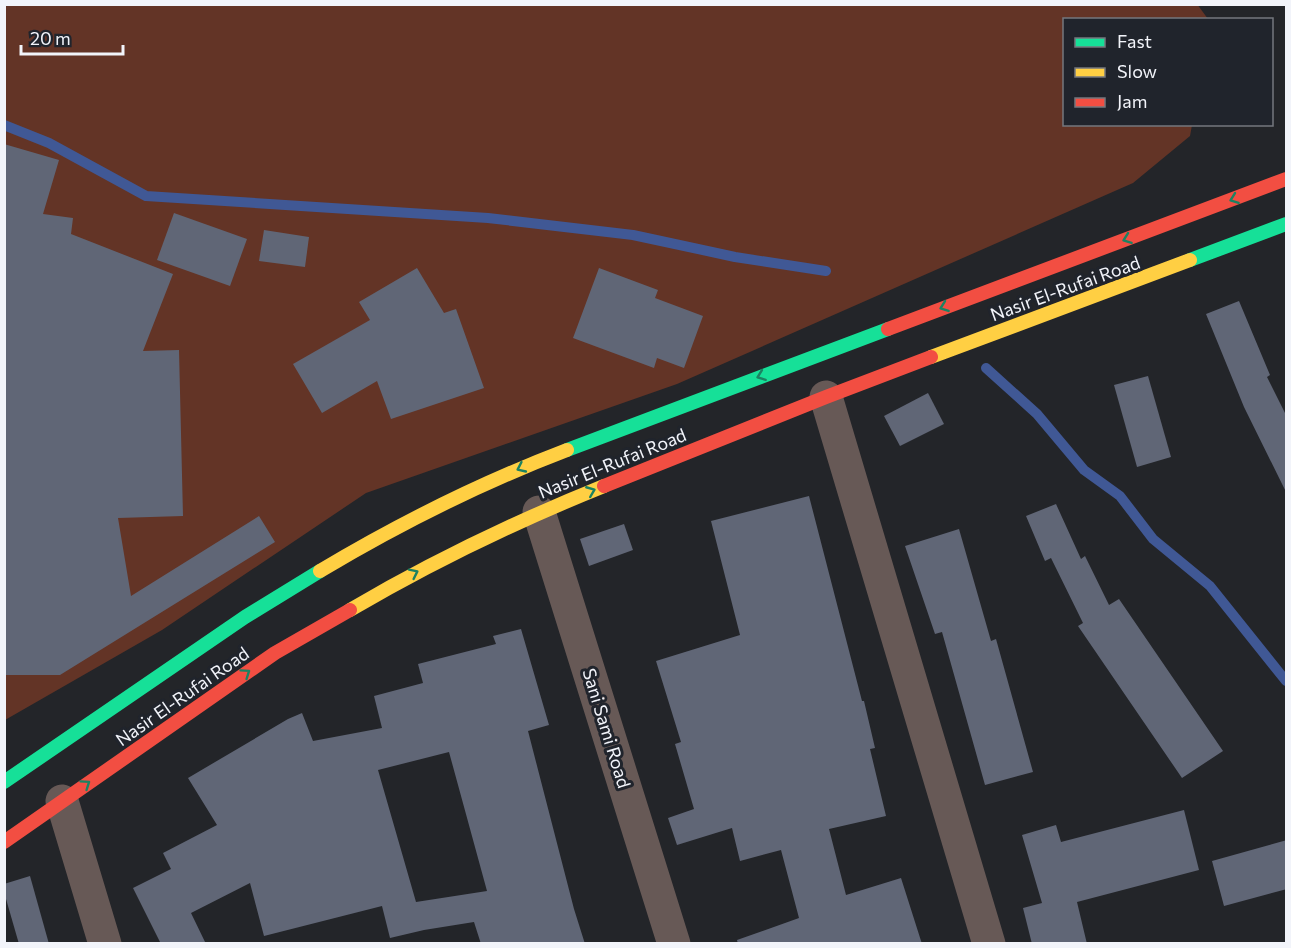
<svg xmlns="http://www.w3.org/2000/svg" width="1291" height="948" viewBox="0 0 1291 948" font-family="Commissioner,sans-serif">
<style>
.green{fill:#633426}
.lines{fill:none;stroke-linecap:round;stroke-linejoin:round}
.stream{stroke:#405895;stroke-width:10}
.building{fill:#606676;fill-rule:evenodd}
.street{stroke:#675956;stroke-width:33}
.fast{stroke:#16e098;stroke-width:14}
.slow{stroke:#ffcf43;stroke-width:14}
.jam{stroke:#f24e42;stroke-width:14}
.oneway{stroke:#1b8262}
.labels{text-anchor:middle;dominant-baseline:central;stroke-width:6;stroke-linejoin:round;paint-order:stroke}
.street-label{font-size:18px;fill:#f2f4fa;stroke:#20242c}
</style>
<rect width="100%" height="100%" fill="#232529"/>
<path class="green" d="M 1197,4 L 1208,19 L 1064,20 L 1064,124 L 1192,125 L 1190,136 L 1133,183 L 677,384 L 366,493 L 162,630 L 5,720 L 5,5 Z"/>
<g class="lines">
<g class="stream">
<path d="M 4,125 L 49,143 L 146,196 L 488,218 L 633,235 L 735,257 L 826,271"/>
<path d="M 986,368 L 1037,414 L 1084,470 L 1120,496 L 1153,539 L 1210,586 L 1286,681"/>
</g>
</g>
<g class="building">
<path d="M 4,144 L 59,160 L 43,214 L 73,218 L 71,234 L 173,274 L 143,351 L 179,350 L 183,516 L 118,518 L 131,596 L 259,516 L 275,542 L 60,675 L 4,675 Z"/>
<path d="M 174,213 L 247,239 L 230,286 L 157,260 Z"/>
<path d="M 264,230 L 309,237 L 305,267 L 259,261 Z"/>
<path d="M 417,268 L 444,313 L 456,309 L 484,388 L 391,419 L 377,381 L 322,413 L 293,364 L 370,320 L 359,302 Z"/>
<path d="M 599,268 L 658,290 L 655,298 L 703,316 L 684,368 L 657,358 L 654,368 L 573,338 Z"/>
<path d="M 1239,301 L 1270,375 L 1267,377 L 1287,417 L 1287,494 L 1244,407 L 1206,314 Z"/>
<path d="M 1148,376 L 1171,457 L 1137,467 L 1114,385 Z"/>
<path d="M 928,393 L 944,424 L 900,446 L 884,416 Z"/>
<path d="M 809,496 L 862,701 L 864,701 L 875,748 L 870,749 L 886,816 L 829,829 L 846,895 L 901,878 L 922,944 L 738,944 L 737,940 L 799,918 L 781,850 L 740,861 L 732,828 L 677,845 L 668,818 L 694,809 L 675,744 L 681,742 L 656,661 L 740,635 L 711,521 Z"/>
<path d="M 1056,504 L 1081,559 L 1085,556 L 1109,605 L 1119,599 L 1223,751 L 1182,778 L 1078,626 L 1083,623 L 1051,558 L 1045,561 L 1026,516 Z"/>
<path d="M 624,524 L 633,550 L 589,566 L 580,539 Z"/>
<path d="M 959,529 L 991,641 L 996,639 L 1033,772 L 985,785 L 942,632 L 935,634 L 905,546 Z"/>
<path d="M 521,629 L 549,725 L 528,731 L 574,909 L 585,944 L 481,944 L 474,922 L 424,930 L 390,938 L 382,906 L 264,936 L 250,883 L 191,913 L 206,944 L 161,944 L 133,888 L 171,869 L 163,853 L 217,825 L 188,778 L 288,719 L 302,713 L 313,741 L 382,728 L 374,696 L 423,683 L 418,664 L 496,644 L 493,636 ZM 449,752 L 487,891 L 416,902 L 378,770 Z"/>
<path d="M 1184,810 L 1199,870 L 1077,902 L 1087,944 L 1032,944 L 1023,908 L 1042,903 L 1022,835 L 1056,825 L 1061,842 Z"/>
<path d="M 1287,840 L 1287,889 L 1224,906 L 1212,861 Z"/>
<path d="M 30,876 L 49,944 L 19,944 L 4,892 L 4,884 Z"/>
</g>
<g class="lines">
<g class="street">
<path d="M 826,397 L 989,944"/>
<path d="M 539,512 L 674,944"/>
<path d="M 62,801 L 105,944"/>
</g>
<g class="fast">
<path d="M 1190,260 L 1286,224"/>
<path d="M 567,450 L 888,329"/>
<path d="M 4,782 L 245,617 L 320,571"/>
</g>
<g class="slow">
<path d="M 931,357 L 1190,260"/>
<path d="M 320,571 C 397,525 483,482 567,450"/>
<path d="M 350,610 C 432,562 517,521 604,486"/>
</g>
<g class="jam">
<path d="M 888,329 L 1286,179"/>
<path d="M 604,486 L 826,397 L 931,357"/>
<path d="M 4,842 L 275,653 L 350,610"/>
</g>
</g>
<defs><path id="oneway-chevron" d="M-2-3.5L2.5 0L-2 3.5" fill="none" stroke-width="1.6" stroke-linecap="round" stroke-linejoin="round" transform="scale(1.5)"/></defs>
<g class="oneway">
<use href="#oneway-chevron" transform="translate(1234 199) rotate(160)"/>
<use href="#oneway-chevron" transform="translate(1127 239) rotate(160)"/>
<use href="#oneway-chevron" transform="translate(944 307) rotate(160)"/>
<use href="#oneway-chevron" transform="translate(761 376) rotate(159)"/>
<use href="#oneway-chevron" transform="translate(521 468) rotate(155)"/>
<use href="#oneway-chevron" transform="translate(591 491) rotate(-22)"/>
<use href="#oneway-chevron" transform="translate(414 573) rotate(-26)"/>
<use href="#oneway-chevron" transform="translate(246 673) rotate(-35)"/>
<use href="#oneway-chevron" transform="translate(86 784) rotate(-35)"/>
</g>
<g class="labels">
<g class="street-label">
<text transform="translate(1065 288) rotate(-20)">Nasir El-Rufai Road</text>
<text transform="translate(612 463) rotate(-22)">Nasir El-Rufai Road</text>
<text transform="translate(182 696) rotate(-35)">Nasir El-Rufai Road</text>
<text transform="translate(607 728) rotate(73)">Sani Sami Road</text>
</g>
</g>
<rect width="1291" height="948" fill="none" stroke="#f2f4fa" stroke-width="12"/>
<rect x="1063" y="18" width="210" height="108" fill="#20242c" stroke="#74777e" stroke-width="1.5"/>
<rect x="1075" y="38" width="30" height="9" fill="#16e098" stroke="#74777e" stroke-width="1.5"/>
<text x="1117" y="48" font-size="18" fill="#f2f4fa">Fast</text>
<rect x="1075" y="68" width="30" height="9" fill="#ffcf43" stroke="#74777e" stroke-width="1.5"/>
<text x="1117" y="78" font-size="18" fill="#f2f4fa">Slow</text>
<rect x="1075" y="98" width="30" height="9" fill="#f24e42" stroke="#74777e" stroke-width="1.5"/>
<text x="1117" y="108" font-size="18" fill="#f2f4fa">Jam</text>
<path d="M21 45v9h102v-9" fill="none" stroke="#f2f4fa" stroke-width="3"/>
<text x="30" y="45" font-size="18" fill="#f2f4fa" stroke="#20242c" stroke-width="4.5" paint-order="stroke">20 m</text>
</svg>
